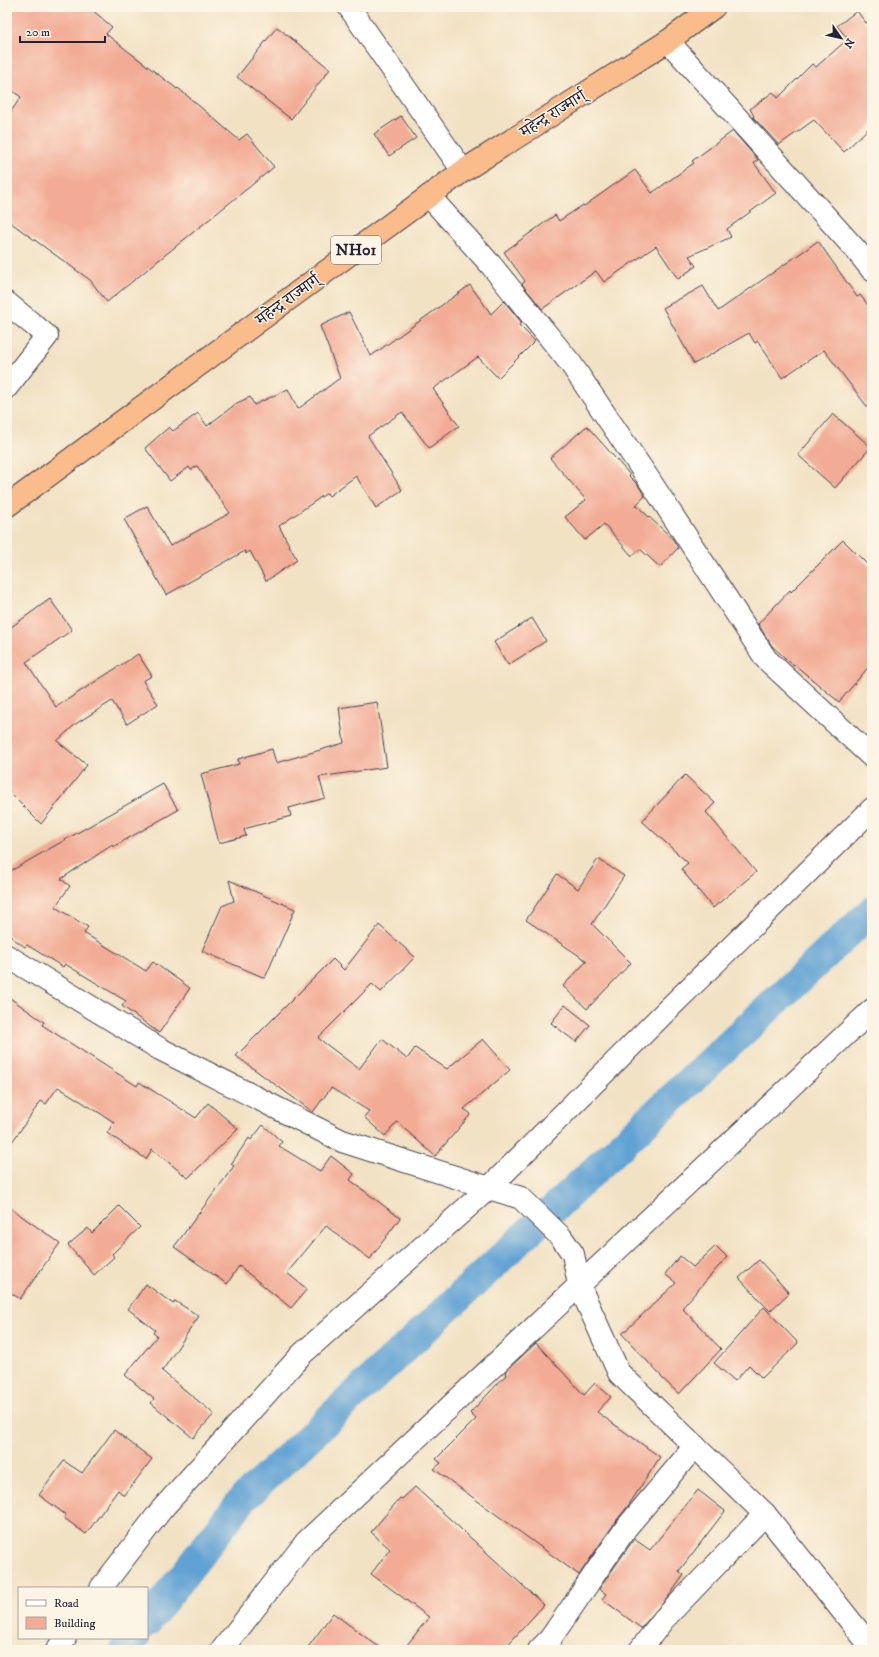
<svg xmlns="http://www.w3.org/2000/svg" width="879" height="1657" viewBox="0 0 879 1657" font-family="'IM FELL DW Pica','Noto Serif Devanagari',serif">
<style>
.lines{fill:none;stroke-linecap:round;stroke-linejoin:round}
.canal{stroke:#61a2d4;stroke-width:30}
.building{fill:#f2ab94}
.minor-casing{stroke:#413f50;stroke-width:24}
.highway-casing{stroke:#413f50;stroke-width:24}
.minor{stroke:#fff;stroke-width:22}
.highway{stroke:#fabc8b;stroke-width:22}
.labels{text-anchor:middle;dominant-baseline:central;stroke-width:3;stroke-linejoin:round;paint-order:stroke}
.shield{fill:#fcf5e5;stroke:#63616e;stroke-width:1}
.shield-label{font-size:16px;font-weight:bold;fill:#22223b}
.street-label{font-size:17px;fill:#22223b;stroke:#fcf5e5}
</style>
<rect width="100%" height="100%" fill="#fcf5e5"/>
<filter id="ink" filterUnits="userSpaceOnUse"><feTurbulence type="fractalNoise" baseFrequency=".025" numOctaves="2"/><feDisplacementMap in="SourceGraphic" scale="8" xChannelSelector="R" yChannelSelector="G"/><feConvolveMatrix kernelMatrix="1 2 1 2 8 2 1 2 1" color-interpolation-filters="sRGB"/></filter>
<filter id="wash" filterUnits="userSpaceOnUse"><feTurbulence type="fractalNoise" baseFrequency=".012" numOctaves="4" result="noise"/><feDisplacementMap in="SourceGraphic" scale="16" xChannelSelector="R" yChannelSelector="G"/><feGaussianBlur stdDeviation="0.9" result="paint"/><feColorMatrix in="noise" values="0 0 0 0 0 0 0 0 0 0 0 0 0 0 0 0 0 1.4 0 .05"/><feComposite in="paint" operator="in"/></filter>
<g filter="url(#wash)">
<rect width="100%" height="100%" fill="#f2e2c4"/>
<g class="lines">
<g class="canal">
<path d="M 147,1622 L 243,1499 L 872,911"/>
<path d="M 125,1650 L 135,1638"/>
</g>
</g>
<g id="blocks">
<g class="building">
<path d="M 7,7 L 89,7 L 112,27 L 106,34 L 177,89 L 178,88 L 239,140 L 247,134 L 274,167 L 107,302 L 90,280 L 7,220 L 7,117 L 21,97 L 7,87 Z"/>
<path d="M 857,11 L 866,23 L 872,18 L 872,125 L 844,152 L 814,120 L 779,145 L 753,117 L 754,116 L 750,109 L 773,92 L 778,98 L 812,64 L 816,67 L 848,39 L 837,26 Z"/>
<path d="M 277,27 L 330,69 L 291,119 L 237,77 Z"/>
<path d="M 401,116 L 416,138 L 389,156 L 374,134 Z"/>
<path d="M 733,131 L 758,160 L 754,163 L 776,193 L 727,229 L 731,237 L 689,256 L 696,266 L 678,279 L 656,246 L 604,282 L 596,271 L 542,309 L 522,284 L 525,281 L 504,252 L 555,215 L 559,221 L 583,205 L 584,206 L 635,170 L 652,193 L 694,163 L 692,161 Z"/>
<path d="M 818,241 L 857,297 L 860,295 L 872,310 L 872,413 L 824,350 L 782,378 L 758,341 L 755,343 L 749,333 L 694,364 L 663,308 L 703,286 L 718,311 Z"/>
<path d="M 470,285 L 491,314 L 504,301 L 522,323 L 519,325 L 535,341 L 498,378 L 478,357 L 433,389 L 459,426 L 429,448 L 402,412 L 368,436 L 402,490 L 376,508 L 356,476 L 329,496 L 327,493 L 279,526 L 297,560 L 266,581 L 250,551 L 246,554 L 245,551 L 166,595 L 124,519 L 147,506 L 170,546 L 230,513 L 197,466 L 191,470 L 189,467 L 170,481 L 145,448 L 169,427 L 173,431 L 198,413 L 207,426 L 237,403 L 250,397 L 254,405 L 288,389 L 298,409 L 340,378 L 320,326 L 349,312 L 371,356 Z"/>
<path d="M 833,414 L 871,447 L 835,488 L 798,455 Z"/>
<path d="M 587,426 L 630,475 L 629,476 L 638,485 L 645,496 L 636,505 L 672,538 L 678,548 L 660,567 L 640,549 L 632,556 L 604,524 L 585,540 L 565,517 L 586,500 L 550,458 Z"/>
<path d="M 843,540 L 872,569 L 872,663 L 839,702 L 795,665 L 794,666 L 772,646 L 758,624 L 790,590 L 791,592 Z"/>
<path d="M 50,599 L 72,630 L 26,662 L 56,707 L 138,654 L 152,676 L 143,681 L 158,704 L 127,724 L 112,701 L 77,723 L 57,741 L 87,765 L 41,824 L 7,790 L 7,630 Z"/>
<path d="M 532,618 L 546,641 L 508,665 L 494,642 Z"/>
<path d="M 377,702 L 387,767 L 319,777 L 325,798 L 289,808 L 291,816 L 244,829 L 246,836 L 219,843 L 201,774 L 239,764 L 238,759 L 272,749 L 276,763 L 344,743 L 339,708 Z"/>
<path d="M 685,775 L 715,803 L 706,812 L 756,872 L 713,908 L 681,869 L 688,863 L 642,821 Z"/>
<path d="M 163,784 L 178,810 L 113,847 L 112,845 L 61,879 L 70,886 L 55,907 L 88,927 L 84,933 L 146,971 L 153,962 L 190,988 L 159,1033 L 122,1006 L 126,1001 L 65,964 L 63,967 L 27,945 L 25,947 L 7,934 L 7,873 Z"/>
<path d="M 598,859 L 624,876 L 592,924 L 631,963 L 587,1009 L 563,986 L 587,961 L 526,920 L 557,874 L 578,889 Z"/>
<path d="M 229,880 L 295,909 L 265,978 L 202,951 L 222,906 L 234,901 Z"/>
<path d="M 379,925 L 415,957 L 381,992 L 372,984 L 318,1038 L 359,1069 L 382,1039 L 407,1059 L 415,1048 L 447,1069 L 483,1039 L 510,1070 L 464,1109 L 471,1114 L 435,1156 L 397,1122 L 385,1136 L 364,1117 L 369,1111 L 331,1088 L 313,1112 L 236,1056 L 333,959 L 344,970 Z"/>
<path d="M 7,996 L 44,1022 L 42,1025 L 137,1086 L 139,1082 L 196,1118 L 208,1103 L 238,1129 L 188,1178 L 152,1149 L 146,1159 L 107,1133 L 114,1122 L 58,1087 L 46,1104 L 41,1101 L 7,1149 Z"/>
<path d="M 565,1005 L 590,1025 L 576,1042 L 551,1023 Z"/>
<path d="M 263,1125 L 282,1142 L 279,1146 L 320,1171 L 331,1156 L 354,1174 L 350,1180 L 400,1218 L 370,1259 L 326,1226 L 287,1273 L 307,1289 L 291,1308 L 239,1266 L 227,1284 L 174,1247 L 234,1166 L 231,1164 L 249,1138 L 251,1140 Z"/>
<path d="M 7,1206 L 60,1243 L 20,1299 L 7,1290 Z"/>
<path d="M 119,1206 L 140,1227 L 112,1254 L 114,1257 L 94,1275 L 68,1245 L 88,1228 L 92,1233 Z"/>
<path d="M 716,1246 L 727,1257 L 682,1308 L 721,1349 L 679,1394 L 661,1377 L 661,1376 L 622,1334 L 676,1283 L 665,1274 L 680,1256 L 693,1267 Z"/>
<path d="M 759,1260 L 789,1293 L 770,1311 L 739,1278 Z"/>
<path d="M 146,1284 L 173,1304 L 175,1301 L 199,1316 L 162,1371 L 214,1414 L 193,1438 L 151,1403 L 154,1399 L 125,1375 L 157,1336 L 153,1333 L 155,1330 L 128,1309 Z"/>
<path d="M 764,1307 L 798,1343 L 762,1378 L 749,1365 L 735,1381 L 714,1363 Z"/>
<path d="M 536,1343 L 584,1395 L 595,1383 L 611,1397 L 597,1412 L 660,1457 L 628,1506 L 616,1521 L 579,1575 L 434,1469 L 441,1463 L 436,1459 L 476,1419 L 470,1413 L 507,1374 L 505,1372 Z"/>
<path d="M 114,1430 L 152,1459 L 124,1496 L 118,1490 L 86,1534 L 64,1518 L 66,1515 L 39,1495 L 64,1461 L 82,1473 Z"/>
<path d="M 415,1487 L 544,1605 L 503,1650 L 403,1650 L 429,1617 L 371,1574 L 390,1549 L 371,1532 L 400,1498 L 402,1499 Z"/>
<path d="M 698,1490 L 725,1511 L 679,1571 L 684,1575 L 669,1596 L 641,1628 L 602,1599 L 606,1594 L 599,1589 L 634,1539 L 650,1550 Z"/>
<path d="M 333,1613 L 383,1650 L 306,1650 Z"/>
</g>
</g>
</g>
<g filter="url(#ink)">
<use href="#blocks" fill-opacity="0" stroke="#413f50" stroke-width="1"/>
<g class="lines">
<defs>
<g id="minor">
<path d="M 349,7 L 463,171"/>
<path d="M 668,41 L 856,250 L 872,270"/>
<path d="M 429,196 L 491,265 L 571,364 L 650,481 L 766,659 L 872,757"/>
<path d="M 7,303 L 47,336 L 7,387"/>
<path d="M 7,956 L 160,1049 L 342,1141 L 521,1198 L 561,1237 L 573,1254 L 579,1285 L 619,1373 L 765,1514 L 872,1648"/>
<path d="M 101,1588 L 162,1509 L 302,1354 L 490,1187 L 660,1017 L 872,809"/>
<path d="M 57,1650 L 65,1638"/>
<path d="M 222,1650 L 306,1542 L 872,1010"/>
<path d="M 539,1650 L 550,1639 L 626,1528 L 695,1446"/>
<path d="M 640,1650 L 663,1620 L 765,1514"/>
</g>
<path id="highway" d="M 7,506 L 463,171 L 668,41 L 714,7"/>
</defs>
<use href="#minor" class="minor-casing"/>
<use href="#highway" class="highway-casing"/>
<use href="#minor" class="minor"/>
<use href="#highway" class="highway"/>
</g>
</g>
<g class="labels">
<rect class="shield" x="331" y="236" width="50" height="28" rx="3"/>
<g class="shield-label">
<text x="356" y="250">NH01</text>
</g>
<g class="street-label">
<text transform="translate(553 114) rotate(-32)">महेन्द्र राज्मार्ग्</text>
<text transform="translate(288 300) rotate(-36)">महेन्द्र राज्मार्ग्</text>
</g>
</g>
<rect width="879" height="1657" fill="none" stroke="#fcf5e5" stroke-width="24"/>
<rect x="18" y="1587" width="130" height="52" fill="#fcf5e5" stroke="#a5a1a1"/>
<rect x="26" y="1600" width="20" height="6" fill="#ffffff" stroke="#a5a1a1"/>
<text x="54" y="1607" font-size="12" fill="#22223b">Road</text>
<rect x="26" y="1617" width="20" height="12" fill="#f2ab94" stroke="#a5a1a1"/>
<text x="54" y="1627" font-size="12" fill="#22223b">Building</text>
<g transform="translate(841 38) rotate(124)" stroke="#fcf5e5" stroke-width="3" paint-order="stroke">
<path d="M0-3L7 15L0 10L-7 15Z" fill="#22223b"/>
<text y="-6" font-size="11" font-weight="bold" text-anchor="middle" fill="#22223b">N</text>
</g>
<path d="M20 36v6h85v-6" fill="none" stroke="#22223b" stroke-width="2"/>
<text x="26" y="36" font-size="12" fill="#22223b" stroke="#fcf5e5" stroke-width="3" paint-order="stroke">20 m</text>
</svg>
